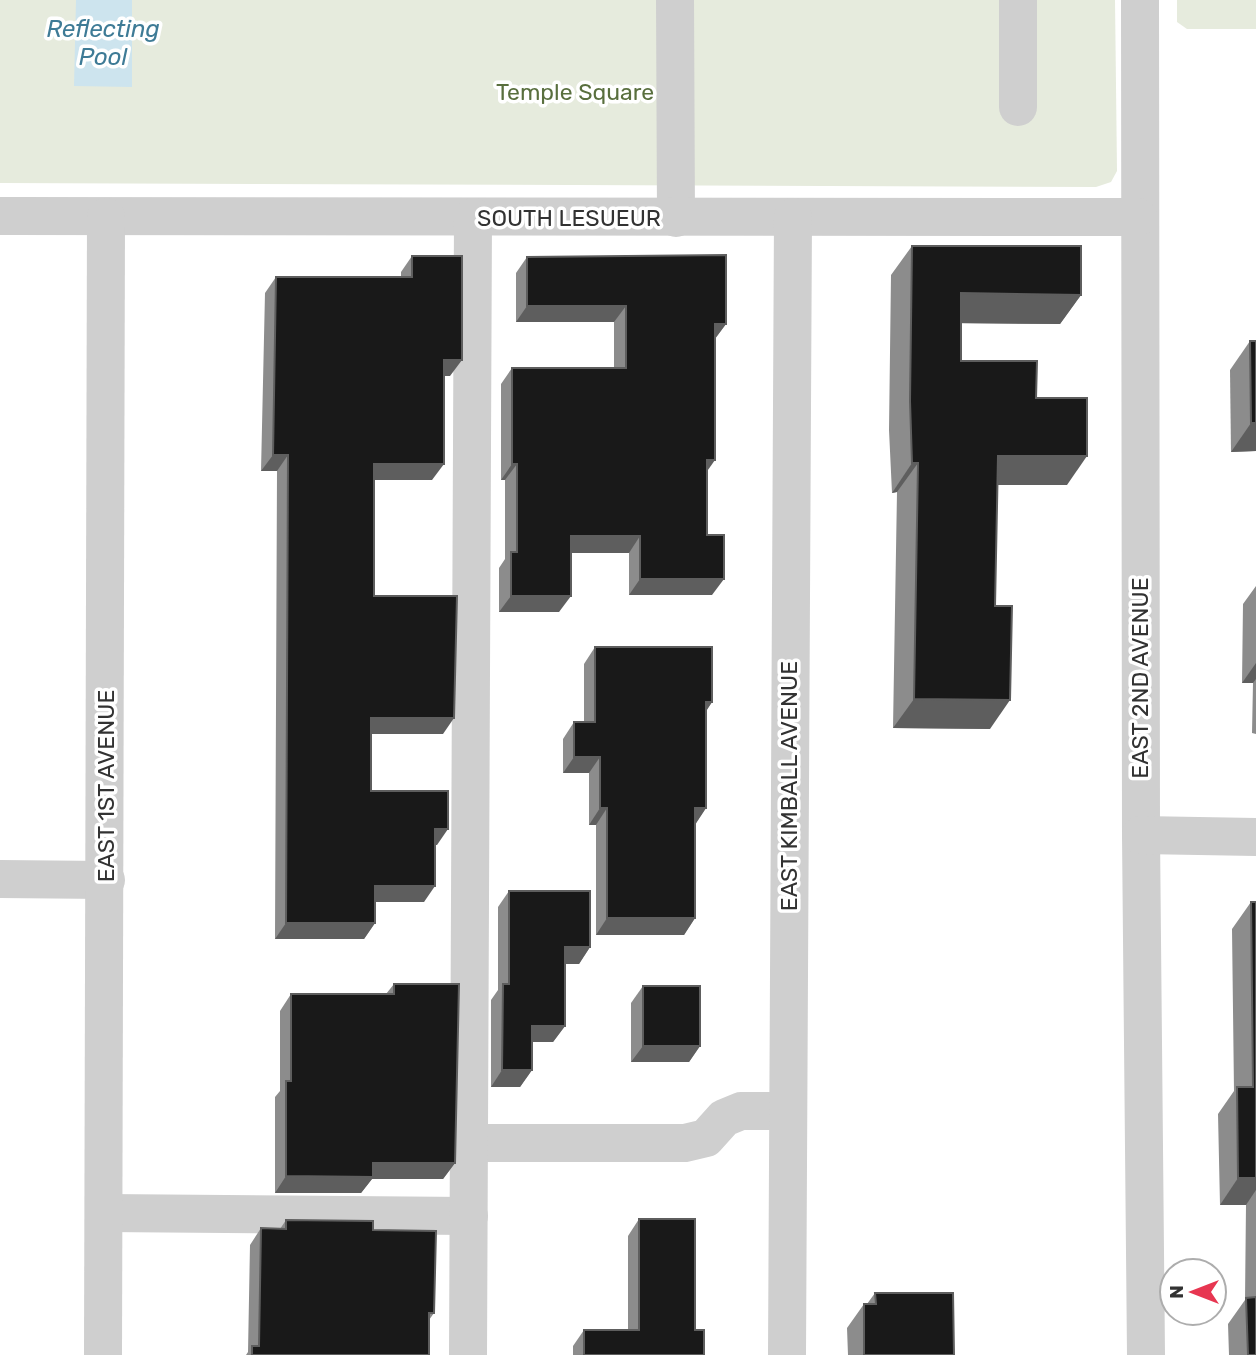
<svg xmlns="http://www.w3.org/2000/svg" width="1256" height="1355" viewBox="0 0 1256 1355" font-family="Rubik,sans-serif">
<style>
.green{fill:#e6ebdd}
.water{fill:#cde4ee}
.lines{fill:none;stroke-linecap:round;stroke-linejoin:round}
.minor{stroke:#cfcfcf;stroke-width:38}
.wall{fill:#8c8c8c}
.shaded-wall{fill:#5e5e5e}
.building{fill:#191919;stroke:#5e5e5e;stroke-width:2}
.labels{text-anchor:middle;dominant-baseline:central;stroke-width:7;stroke-linejoin:round;paint-order:stroke}
.park-label{font-size:23px;fill:#596f3e;stroke:#fff}
.street-label{font-size:23px;fill:#323232;stroke:#fff}
.water-label{font-size:24px;font-style:italic;fill:#3e7b96;stroke:#fff}
</style>
<rect width="100%" height="100%" fill="#fff"/>
<g class="green">
<path d="M 0,0 L 1115,0 L 1117,171 L 1111,182 L 1096,187 L 0,183 Z"/>
<path d="M 1177,0 L 1256,0 L 1256,29 L 1187,29 L 1177,22 Z"/>
</g>
<path class="water" d="M 76,0 L 132,0 L 132,87 L 74,86 Z"/>
<g class="lines">
<g class="minor">
<path d="M 675,0 L 676,218"/>
<path d="M 1018,0 L 1018,107"/>
<path d="M 1140,0 L 1141,835 L 1146,1355"/>
<path d="M 0,216 L 1138,217"/>
<path d="M 1141,835 L 1256,837"/>
<path d="M 0,879 L 106,880"/>
<path d="M 470,1143 L 685,1143 L 706,1138 L 724,1118 L 741,1111 L 787,1111"/>
<path d="M 105,1213 L 469,1216"/>
<path d="M 103,1355 L 106,217"/>
<path d="M 468,1355 L 473,217"/>
<path d="M 787,1355 L 793,217"/>
</g>
</g>
<g class="wall">
<path d="M 912,246 L 1081,295 L 1060,324 L 961,323 L 961,361 L 1036,398 L 1067,485 L 998,485 L 990,729 L 893,728 L 897,492 L 892,493 L 889,430 L 891,275 Z"/>
<path d="M 412,256 L 450,376 L 444,376 L 432,480 L 374,480 L 374,596 L 443,734 L 371,734 L 371,791 L 437,845 L 435,845 L 424,902 L 375,902 L 375,923 L 364,939 L 275,939 L 277,471 L 261,471 L 265,293 L 276,277 L 401,277 L 401,272 Z"/>
<path d="M 527,257 L 726,324 L 715,339 L 707,471 L 707,535 L 712,595 L 629,595 L 629,553 L 571,553 L 559,612 L 499,612 L 499,568 L 505,559 L 505,480 L 501,480 L 501,384 L 512,368 L 614,368 L 614,322 L 516,322 L 516,273 Z"/>
<path d="M 1250,341 L 1256,341 L 1256,451 L 1231,452 L 1230,370 Z"/>
<path d="M 1256,586 L 1256,734 L 1252,733 L 1253,683 L 1242,683 L 1243,604 Z"/>
<path d="M 595,647 L 712,702 L 706,711 L 706,808 L 695,824 L 695,918 L 684,935 L 596,935 L 596,825 L 589,825 L 589,773 L 563,773 L 563,739 L 574,722 L 584,722 L 584,664 Z"/>
<path d="M 509,891 L 590,947 L 579,964 L 565,964 L 565,1026 L 553,1042 L 532,1042 L 532,1070 L 520,1087 L 491,1087 L 491,1000 L 498,990 L 498,907 Z"/>
<path d="M 1251,902 L 1256,902 L 1256,1355 L 1229,1355 L 1228,1324 L 1245,1300 L 1246,1205 L 1220,1205 L 1218,1114 L 1234,1091 L 1232,929 Z"/>
<path d="M 394,984 L 455,1163 L 443,1179 L 372,1179 L 361,1193 L 275,1193 L 275,1097 L 280,1091 L 280,1011 L 291,994 L 386,994 Z"/>
<path d="M 643,986 L 700,1046 L 689,1062 L 631,1062 L 631,1003 Z"/>
<path d="M 639,1219 L 695,1330 L 704,1355 L 573,1355 L 573,1346 L 584,1330 L 628,1330 L 628,1236 Z"/>
<path d="M 286,1220 L 373,1230 L 434,1313 L 429,1320 L 429,1355 L 246,1355 L 248,1352 L 250,1245 L 261,1228 L 280,1229 Z"/>
<path d="M 875,1293 L 954,1355 L 848,1355 L 847,1328 L 864,1304 L 867,1304 Z"/>
</g>
<g class="shaded-wall">
<path d="M 961,293 L 1081,295 L 1060,324 L 941,323 Z"/>
<path d="M 527,306 L 626,306 L 614,322 L 516,322 Z"/>
<path d="M 715,324 L 726,324 L 714,340 Z"/>
<path d="M 444,360 L 462,360 L 450,376 L 432,376 Z"/>
<path d="M 1251,423 L 1256,423 L 1256,451 L 1231,452 Z"/>
<path d="M 273,455 L 288,455 L 277,471 L 261,471 Z"/>
<path d="M 998,456 L 1087,456 L 1067,485 L 978,485 Z"/>
<path d="M 707,460 L 715,460 L 703,477 Z"/>
<path d="M 912,463 L 918,463 L 897,492 L 892,493 Z"/>
<path d="M 374,464 L 444,464 L 432,480 L 363,480 Z"/>
<path d="M 512,464 L 517,464 L 505,480 L 501,480 Z"/>
<path d="M 571,536 L 640,536 L 629,553 L 559,553 Z"/>
<path d="M 640,579 L 724,579 L 712,595 L 629,595 Z"/>
<path d="M 511,596 L 571,596 L 559,612 L 499,612 Z"/>
<path d="M 1256,663 L 1256,679 L 1253,683 L 1242,683 Z"/>
<path d="M 914,699 L 1010,700 L 990,729 L 893,728 Z"/>
<path d="M 706,702 L 712,702 L 701,719 Z"/>
<path d="M 371,718 L 454,718 L 443,734 L 360,734 Z"/>
<path d="M 574,757 L 600,757 L 589,773 L 563,773 Z"/>
<path d="M 600,808 L 607,808 L 596,825 L 589,825 Z"/>
<path d="M 695,808 L 706,808 L 695,825 Z"/>
<path d="M 435,829 L 448,829 L 437,845 L 424,845 Z"/>
<path d="M 375,886 L 435,886 L 424,902 L 364,902 Z"/>
<path d="M 607,918 L 695,918 L 684,935 L 596,935 Z"/>
<path d="M 286,923 L 375,923 L 364,939 L 275,939 Z"/>
<path d="M 565,947 L 590,947 L 579,964 L 553,964 Z"/>
<path d="M 532,1026 L 565,1026 L 553,1042 L 520,1042 Z"/>
<path d="M 643,1046 L 700,1046 L 689,1062 L 631,1062 Z"/>
<path d="M 502,1070 L 532,1070 L 520,1087 L 491,1087 Z"/>
<path d="M 373,1163 L 455,1163 L 443,1179 L 372,1179 L 361,1193 L 275,1193 L 286,1176 Z"/>
<path d="M 1238,1178 L 1256,1178 L 1256,1190 L 1246,1205 L 1220,1205 Z"/>
</g>
<g class="building">
<path d="M 912,246 L 1081,246 L 1081,295 L 961,293 L 961,361 L 1037,361 L 1036,398 L 1087,398 L 1087,456 L 998,456 L 995,606 L 1012,606 L 1010,700 L 914,699 L 918,463 L 912,463 L 910,401 Z"/>
<path d="M 726,255 L 726,324 L 715,324 L 715,460 L 707,460 L 707,535 L 724,535 L 724,579 L 640,579 L 640,536 L 571,536 L 571,596 L 511,596 L 511,552 L 517,552 L 517,464 L 512,464 L 512,368 L 626,368 L 626,306 L 527,306 L 527,257 Z"/>
<path d="M 412,256 L 462,256 L 462,360 L 444,360 L 444,464 L 374,464 L 374,596 L 457,596 L 454,718 L 371,718 L 371,791 L 448,791 L 448,829 L 435,829 L 435,886 L 375,886 L 375,923 L 286,923 L 288,455 L 273,455 L 276,277 L 412,277 Z"/>
<path d="M 1250,341 L 1256,341 L 1256,423 L 1251,423 Z"/>
<path d="M 595,647 L 712,647 L 712,702 L 706,702 L 706,808 L 695,808 L 695,918 L 607,918 L 607,808 L 600,808 L 600,757 L 574,757 L 574,722 L 595,722 Z"/>
<path d="M 509,891 L 590,891 L 590,947 L 565,947 L 565,1026 L 532,1026 L 532,1070 L 502,1070 L 503,984 L 509,984 Z"/>
<path d="M 1251,902 L 1256,902 L 1256,1178 L 1238,1178 L 1237,1087 L 1253,1087 Z"/>
<path d="M 394,984 L 459,984 L 455,1163 L 373,1163 L 373,1177 L 286,1176 L 286,1081 L 291,1081 L 291,994 L 394,994 Z"/>
<rect x="643" y="986" width="57" height="60"/>
<path d="M 639,1219 L 695,1219 L 695,1330 L 704,1330 L 704,1355 L 584,1355 L 584,1330 L 639,1330 Z"/>
<path d="M 286,1220 L 373,1221 L 373,1230 L 436,1231 L 434,1313 L 429,1313 L 429,1355 L 252,1355 L 252,1346 L 259,1346 L 261,1228 L 286,1229 Z"/>
<path d="M 875,1293 L 953,1293 L 954,1355 L 864,1355 L 864,1304 L 876,1304 Z"/>
<path d="M 1256,1297 L 1256,1355 L 1248,1355 L 1246,1298 Z"/>
</g>
<g class="labels">
<g class="park-label">
<text x="575" y="92">Temple Square</text>
</g>
<g class="street-label">
<text x="569" y="218">SOUTH LESUEUR</text>
<text transform="translate(1140 678) rotate(-90)">EAST 2ND AVENUE</text>
<text transform="translate(106 786) rotate(-90)">EAST 1ST AVENUE</text>
<text transform="translate(789 786) rotate(-90)">EAST KIMBALL AVENUE</text>
</g>
<g class="water-label">
<text x="103" y="29">Reflecting<tspan x="103" dy="28">Pool</tspan></text>
</g>
</g>
<g transform="translate(1193 1292) rotate(270)"><circle r="33" fill="#ffffff" stroke="#adadad" stroke-width="2"/>
<path d="M0-5L12 26L0 18L-12 26Z" fill="#e73651"/>
<text y="-10" font-size="19" font-weight="bold" text-anchor="middle" fill="#323232">N</text>
</g>
</svg>
